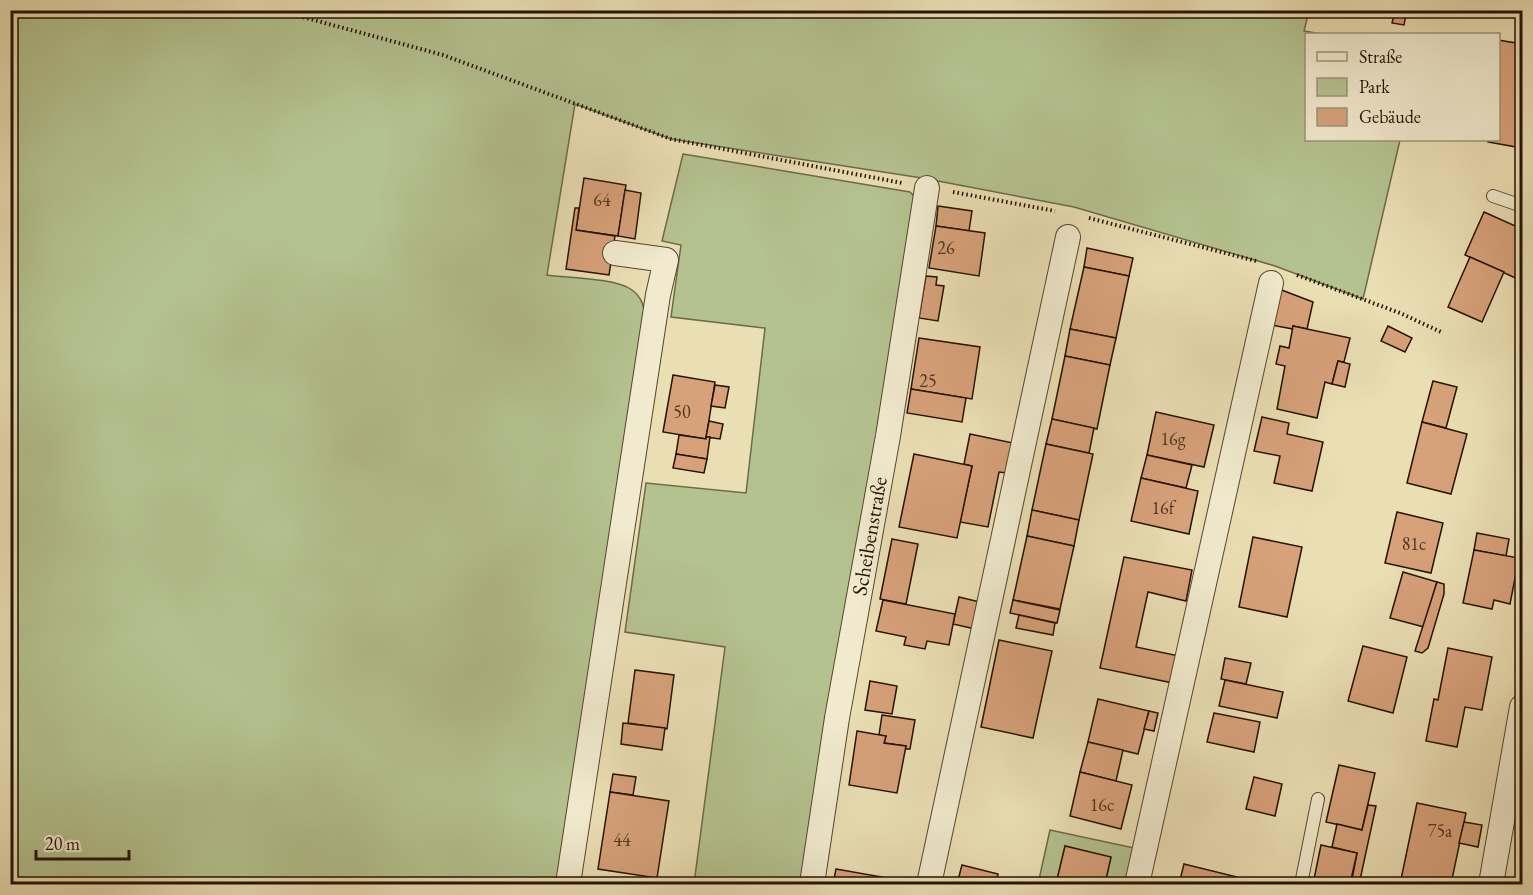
<svg xmlns="http://www.w3.org/2000/svg" width="1533" height="895" viewBox="0 0 1533 895" font-family="'EB Garamond',serif">
<style>
.green{fill:#b4c28f;stroke:#6c6a48;stroke-width:1.5}
.building{fill:#d7a17a;stroke:#241202;stroke-width:1.5}
.lines{fill:none;stroke-linecap:round;stroke-linejoin:round}
.lane-casing{stroke:#56452e;stroke-width:14}
.street-casing{stroke:#56452e;stroke-width:26}
.path{stroke:#241202;stroke-width:4;stroke-dasharray:1.5 3;stroke-linecap:butt}
.lane{stroke:#f1eace;stroke-width:12}
.street{stroke:#f1eace;stroke-width:24}
.labels{text-anchor:middle;dominant-baseline:central;stroke-width:4.5;stroke-linejoin:round;paint-order:stroke}
.number-label{font-size:18px;fill:#513620}
.street-label{font-size:21px;fill:#241202;stroke:#f1eace}
</style>
<rect width="100%" height="100%" fill="#eadeb3"/>
<filter id="stains"><feTurbulence type="fractalNoise" baseFrequency=".00333" numOctaves="4"/><feColorMatrix values="0 0 0 0 .2 0 0 0 0 .09 0 0 0 0 .02 0 0 0 .5 -.17"/></filter>
<radialGradient id="worn" r=".72"><stop offset=".6" stop-color="#630" stop-opacity="0"/><stop offset="1" stop-color="#630" stop-opacity=".3"/></radialGradient>
<g class="green">
<path d="M 10,11 L 1309,11 L 1304,31 L 1322,34 L 1306,34 L 1306,140 L 1400,140 L 1363,299 L 1275,266 L 1074,207 L 922,178 L 671,139 L 575,104 L 547,275 C 568,278 616,278 632,290 C 642,297 644,307 646,319 L 567,884 L 11,884 Z"/>
<path d="M 683,154 L 910,192 L 915,197 L 805,884 L 694,884 L 725,647 L 625,632 L 646,483 L 746,493 L 765,328 L 671,317 L 681,245 L 662,241 Z"/>
<path d="M 1050,830 L 1139,849 L 1131,884 L 1105,884 L 1111,857 L 1065,846 L 1056,884 L 1038,884 Z"/>
</g>
<g class="building">
<path d="M 1395,10 L 1407,10 L 1404,25 L 1392,23 Z"/>
<path d="M 1498,40 L 1522,44 L 1522,148 L 1488,142 L 1489,140 L 1498,140 Z"/>
<path d="M 584,178 L 626,185 L 618,236 L 576,230 Z"/>
<path d="M 625,190 L 641,193 L 635,239 L 618,236 Z"/>
<path d="M 938,206 L 972,211 L 969,231 L 936,226 Z"/>
<path d="M 575,208 L 579,208 L 576,230 L 615,236 L 609,275 L 566,269 Z"/>
<path d="M 1484,212 L 1522,229 L 1522,281 L 1465,255 Z"/>
<path d="M 936,226 L 985,233 L 979,276 L 929,268 Z"/>
<path d="M 1087,248 L 1133,258 L 1129,276 L 1084,267 Z"/>
<path d="M 1470,257 L 1504,272 L 1482,322 L 1448,307 Z"/>
<path d="M 1084,267 L 1129,276 L 1116,338 L 1070,329 Z"/>
<path d="M 926,276 L 937,277 L 936,285 L 944,286 L 938,321 L 919,318 Z"/>
<path d="M 1279,289 L 1313,302 L 1307,329 L 1293,326 L 1293,329 L 1271,325 Z"/>
<path d="M 1293,326 L 1350,338 L 1344,362 L 1338,361 L 1332,384 L 1325,382 L 1317,418 L 1277,409 L 1285,366 L 1276,364 L 1280,346 L 1289,348 Z"/>
<path d="M 1388,326 L 1412,338 L 1405,352 L 1381,341 Z"/>
<path d="M 1070,329 L 1116,338 L 1110,365 L 1065,356 Z"/>
<path d="M 919,338 L 980,347 L 972,399 L 911,389 Z"/>
<path d="M 1065,356 L 1110,365 L 1097,429 L 1052,419 Z"/>
<path d="M 1338,361 L 1350,364 L 1345,387 L 1332,384 Z"/>
<path d="M 673,375 L 715,382 L 706,439 L 663,432 Z"/>
<path d="M 1433,381 L 1457,387 L 1446,428 L 1422,422 Z"/>
<path d="M 715,385 L 729,387 L 725,408 L 711,406 Z"/>
<path d="M 911,389 L 966,398 L 962,422 L 907,413 Z"/>
<path d="M 1156,412 L 1214,425 L 1204,467 L 1147,455 Z"/>
<path d="M 1262,417 L 1289,423 L 1287,434 L 1323,442 L 1312,491 L 1274,483 L 1280,456 L 1254,451 Z"/>
<path d="M 1052,419 L 1094,428 L 1089,453 L 1046,444 Z"/>
<path d="M 709,421 L 723,424 L 720,439 L 706,437 Z"/>
<path d="M 1422,422 L 1467,434 L 1451,494 L 1407,483 Z"/>
<path d="M 970,434 L 1013,443 L 1007,473 L 999,472 L 988,527 L 960,522 L 972,466 L 964,464 Z"/>
<path d="M 679,435 L 706,439 L 706,437 L 710,437 L 707,459 L 676,454 Z"/>
<path d="M 1046,444 L 1093,454 L 1079,520 L 1032,510 Z"/>
<path d="M 676,454 L 707,459 L 704,473 L 673,468 Z"/>
<path d="M 914,454 L 972,466 L 957,538 L 899,527 Z"/>
<path d="M 1147,455 L 1192,465 L 1186,488 L 1141,478 Z"/>
<path d="M 1141,478 L 1198,491 L 1189,534 L 1131,521 Z"/>
<path d="M 1032,510 L 1079,520 L 1074,546 L 1027,536 Z"/>
<path d="M 1397,512 L 1443,523 L 1431,573 L 1385,563 Z"/>
<path d="M 1477,533 L 1509,539 L 1506,556 L 1474,550 Z"/>
<path d="M 1027,536 L 1074,546 L 1060,609 L 1013,600 Z"/>
<path d="M 1253,537 L 1302,547 L 1287,617 L 1239,607 Z"/>
<path d="M 892,539 L 918,544 L 906,604 L 880,599 Z"/>
<path d="M 1474,550 L 1519,558 L 1510,604 L 1494,600 L 1492,609 L 1463,603 Z"/>
<path d="M 1124,557 L 1192,570 L 1186,601 L 1148,592 L 1136,647 L 1179,656 L 1173,683 L 1100,668 Z"/>
<path d="M 1403,572 L 1437,582 L 1424,627 L 1390,618 Z"/>
<path d="M 1437,582 L 1444,584 L 1444,594 L 1428,648 L 1422,653 L 1415,651 Z"/>
<path d="M 959,597 L 980,602 L 975,629 L 953,624 Z"/>
<path d="M 883,600 L 955,614 L 949,645 L 927,641 L 925,649 L 904,645 L 906,637 L 876,631 Z"/>
<path d="M 1013,600 L 1060,610 L 1057,623 L 1010,613 Z"/>
<path d="M 1019,615 L 1055,623 L 1053,635 L 1016,628 Z"/>
<path d="M 999,640 L 1052,651 L 1033,738 L 981,727 Z"/>
<path d="M 1363,646 L 1407,657 L 1393,713 L 1348,701 Z"/>
<path d="M 1448,648 L 1492,657 L 1482,710 L 1465,707 L 1457,747 L 1426,741 L 1434,699 L 1438,700 Z"/>
<path d="M 1225,658 L 1251,663 L 1246,684 L 1221,679 Z"/>
<path d="M 635,670 L 674,675 L 667,729 L 628,723 Z"/>
<path d="M 1225,680 L 1283,692 L 1277,718 L 1219,706 Z"/>
<path d="M 870,681 L 897,686 L 892,714 L 865,710 Z"/>
<path d="M 1098,699 L 1149,711 L 1138,754 L 1088,742 Z"/>
<path d="M 1149,711 L 1158,713 L 1154,731 L 1144,729 Z"/>
<path d="M 1214,713 L 1260,722 L 1254,752 L 1207,742 Z"/>
<path d="M 882,715 L 915,720 L 910,749 L 905,749 L 906,746 L 884,743 L 886,736 L 879,735 Z"/>
<path d="M 623,723 L 665,728 L 662,750 L 621,744 Z"/>
<path d="M 857,731 L 886,736 L 884,743 L 906,746 L 897,793 L 849,785 Z"/>
<path d="M 1088,742 L 1123,750 L 1116,781 L 1080,772 Z"/>
<path d="M 1339,765 L 1375,773 L 1362,830 L 1326,822 Z"/>
<path d="M 1080,772 L 1132,785 L 1121,829 L 1070,816 Z"/>
<path d="M 613,774 L 636,777 L 633,795 L 610,792 Z"/>
<path d="M 1254,777 L 1282,784 L 1275,816 L 1246,809 Z"/>
<path d="M 610,792 L 669,801 L 657,878 L 598,869 Z"/>
<path d="M 1417,803 L 1466,813 L 1451,884 L 1400,884 Z"/>
<path d="M 1368,805 L 1376,806 L 1360,880 L 1352,879 L 1357,853 L 1332,847 L 1337,824 L 1362,830 Z"/>
<path d="M 1464,822 L 1482,825 L 1478,847 L 1459,843 Z"/>
<path d="M 1321,845 L 1357,853 L 1350,884 L 1313,884 Z"/>
<path d="M 1065,846 L 1111,857 L 1105,884 L 1056,884 Z"/>
<path d="M 1184,864 L 1237,877 L 1235,884 L 1179,884 Z"/>
<path d="M 962,865 L 998,874 L 996,884 L 957,884 Z"/>
<path d="M 836,869 L 882,877 L 880,884 L 833,884 Z"/>
</g>
<g class="lines">
<defs>
<g id="lane">
<path d="M 1493,196 L 1522,206"/>
<path d="M 1301,884 L 1318,799"/>
</g>
<g id="street">
<path d="M 568,884 L 658,295 L 666,260 L 615,253"/>
<path d="M 812,884 L 837,718 L 888,436 L 927,188"/>
<path d="M 929,884 L 1068,237"/>
<path d="M 1137,884 L 1271,283"/>
<path d="M 1491,884 L 1522,707"/>
</g>
</defs>
<use href="#lane" class="lane-casing"/>
<use href="#street" class="street-casing"/>
<g class="path">
<path d="M 277,10 L 443,55 L 671,139 L 902,183"/>
<path d="M 953,192 L 1055,211"/>
<path d="M 1089,218 L 1256,261"/>
<path d="M 1297,275 L 1400,313 L 1441,332"/>
</g>
<use href="#lane" class="lane"/>
<use href="#street" class="street"/>
</g>
<g class="labels">
<g class="number-label">
<text x="602" y="199">64</text>
<text x="946" y="247">26</text>
<text x="928" y="380">25</text>
<text x="682" y="411">50</text>
<text x="1173" y="438">16g</text>
<text x="1163" y="507">16f</text>
<text x="1414" y="543">81c</text>
<text x="1102" y="804">16c</text>
<text x="1440" y="830">75a</text>
<text x="622" y="839">44</text>
</g>
<g class="street-label">
<text transform="translate(869 536) rotate(-80)">Scheibenstraße</text>
</g>
</g>
<rect width="1533" height="895" fill="none" stroke="#eadeb3" stroke-width="36"/>
<rect x="12" y="12" width="1509" height="871" fill="none" stroke="#241202" stroke-width="3"/>
<rect x="18" y="18" width="1497" height="859" fill="none" stroke="#241202" stroke-width="1.5"/>
<rect x="1305" y="33" width="195" height="108" fill="#f1eace" stroke="#9f947c" stroke-width="1.5"/>
<rect x="1317" y="52" width="30" height="9" fill="#f1eace" stroke="#9f947c" stroke-width="1.5"/>
<text x="1359" y="63" font-size="18" fill="#241202">Straße</text>
<rect x="1317" y="78" width="30" height="18" fill="#b4c28f" stroke="#9f947c" stroke-width="1.5"/>
<text x="1359" y="93" font-size="18" fill="#241202">Park</text>
<rect x="1317" y="108" width="30" height="18" fill="#d7a17a" stroke="#9f947c" stroke-width="1.5"/>
<text x="1359" y="123" font-size="18" fill="#241202">Gebäude</text>
<path d="M36 850v9h93v-9" fill="none" stroke="#241202" stroke-width="3"/>
<text x="45" y="850" font-size="18" fill="#241202" stroke="#f1eace" stroke-width="4.5" paint-order="stroke">20 m</text>
<rect width="100%" height="100%" filter="url(#stains)"/>
<rect width="100%" height="100%" fill="url(#worn)"/>
</svg>
